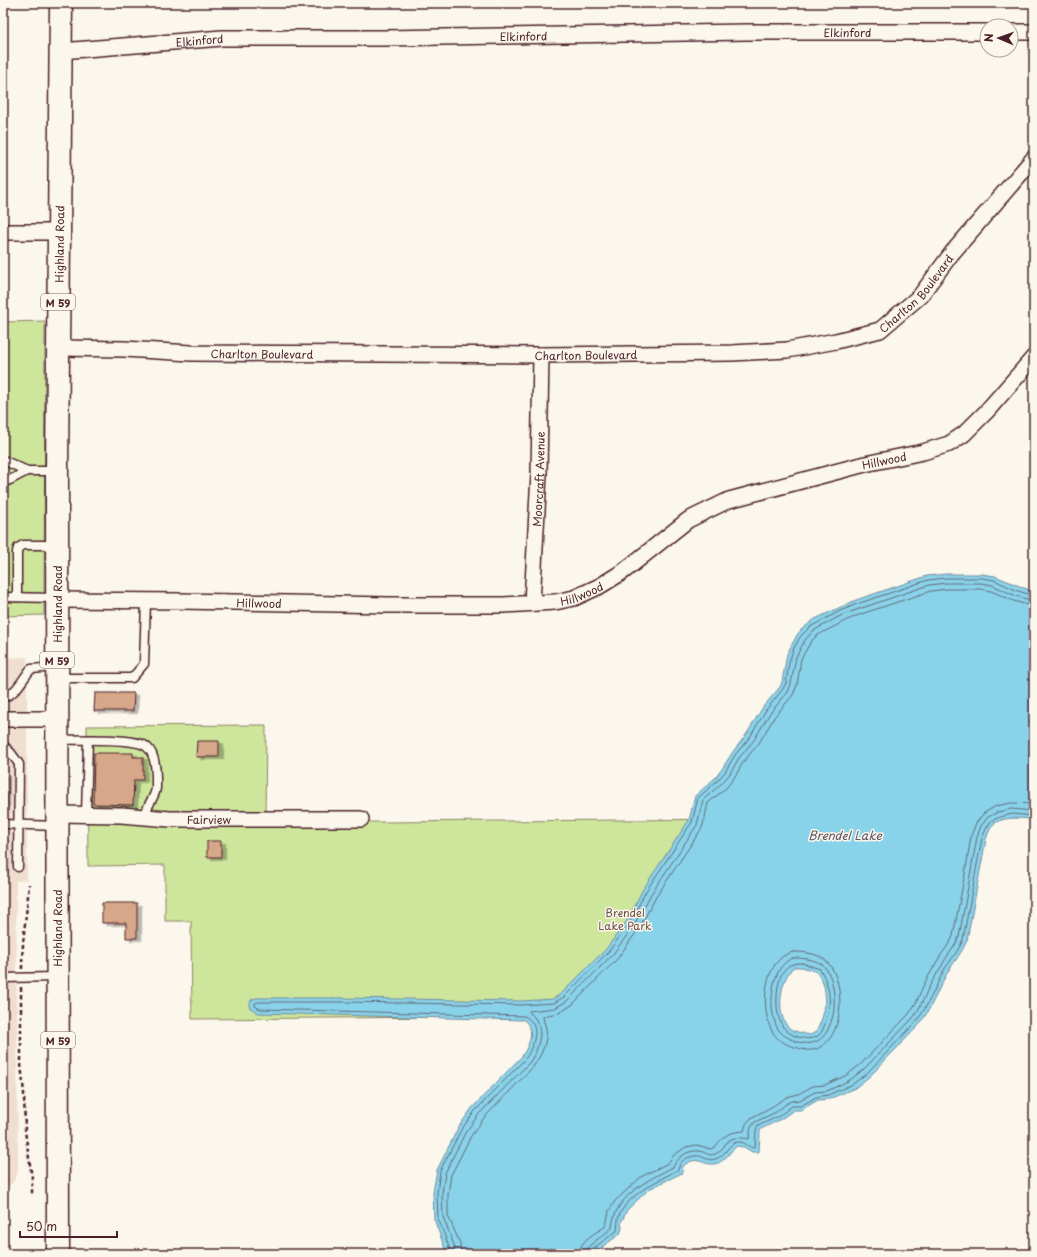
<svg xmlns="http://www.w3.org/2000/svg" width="1037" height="1257" viewBox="0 0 1037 1257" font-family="'Playpen Sans',sans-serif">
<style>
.built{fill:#f0dfcf}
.green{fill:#cee69c;stroke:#8c8264}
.water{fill:#89d3ea;stroke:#708b9e;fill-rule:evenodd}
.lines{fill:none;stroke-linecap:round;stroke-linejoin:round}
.shore{stroke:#636777;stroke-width:1}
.building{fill:#d7a78a;stroke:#4a1f2b;filter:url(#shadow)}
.service-casing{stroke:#4a1f2b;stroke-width:11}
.minor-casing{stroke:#4a1f2b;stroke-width:18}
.trunk-casing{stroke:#4a1f2b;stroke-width:25}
.path{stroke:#4a1f2b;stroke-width:2.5;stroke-dasharray:4 3;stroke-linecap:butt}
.service{stroke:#fbf7ec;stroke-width:8}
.minor{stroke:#fbf7ec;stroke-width:15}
.trunk{stroke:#fbf7ec;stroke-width:22}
.labels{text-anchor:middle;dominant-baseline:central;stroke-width:3;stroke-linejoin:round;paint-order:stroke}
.shield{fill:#fbf7ec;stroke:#7f6065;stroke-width:1}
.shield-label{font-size:10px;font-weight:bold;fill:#4a1f2b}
.street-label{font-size:11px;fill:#4a1f2b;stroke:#fbf7ec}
.park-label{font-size:11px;fill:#6b5147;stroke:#fbf7ec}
.water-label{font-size:12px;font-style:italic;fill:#5d5564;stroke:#fbf7ec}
</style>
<defs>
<filter id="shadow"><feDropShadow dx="4.5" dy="2.5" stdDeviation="0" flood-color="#0004"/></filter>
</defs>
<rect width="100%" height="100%" fill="#fbf7ec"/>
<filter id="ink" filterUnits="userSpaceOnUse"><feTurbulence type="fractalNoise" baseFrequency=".025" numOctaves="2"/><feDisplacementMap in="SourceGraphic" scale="8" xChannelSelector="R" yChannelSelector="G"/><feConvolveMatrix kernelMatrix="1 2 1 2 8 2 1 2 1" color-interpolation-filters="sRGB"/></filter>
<g filter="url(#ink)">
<path class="built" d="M 27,657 L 27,880 L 16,881 L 18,1172 L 13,1183 L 3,1188 L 3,658 Z"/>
<g class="green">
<path d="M 45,321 L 44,615 L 3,616 L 3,322 Z"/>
<path d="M 266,725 L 265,823 L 742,819 L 742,1015 L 192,1019 L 191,921 L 165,921 L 165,865 L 88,866 L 87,726 Z"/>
</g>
<path class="water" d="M 946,574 L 982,574 L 995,576 L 1034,592 L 1034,819 C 1022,819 1003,815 993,825 C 990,828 988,834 986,839 L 967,940 C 962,953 953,963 946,975 C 937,992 931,1009 919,1025 L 870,1076 L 855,1088 L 829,1099 L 818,1100 L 801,1110 L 794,1110 L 781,1119 L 761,1129 L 760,1131 L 759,1152 L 752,1152 L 744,1147 L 737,1146 C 730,1151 727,1159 718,1163 C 703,1168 699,1153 683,1166 L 682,1173 L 649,1189 L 627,1210 L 621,1223 L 622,1228 L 620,1234 L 592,1254 L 447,1254 L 434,1219 L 433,1192 L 437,1170 L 458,1128 L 472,1108 L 522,1056 C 529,1046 536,1030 524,1020 L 258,1013 L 249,1007 L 251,1000 L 256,998 L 343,998 L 521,1001 L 553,999 L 562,993 L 606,949 L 626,922 L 643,889 L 689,820 L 695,796 L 716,777 L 722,769 L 732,753 L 746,735 L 763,707 L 780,687 L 782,682 L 787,654 L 797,635 L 802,629 L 815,619 L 856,600 L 927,576 ZM 794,967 L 802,967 L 817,972 C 819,977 823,982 824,986 C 828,1001 823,1020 816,1032 L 810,1035 C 803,1033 794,1032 789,1028 C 775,1015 780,978 794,967 Z"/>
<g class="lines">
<g class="shore">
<path d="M 793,952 C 804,952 819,953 827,962 C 847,981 845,1045 812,1050 C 806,1051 799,1048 794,1047 C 785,1044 777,1040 772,1031 C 760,1010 763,958 793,952 Z"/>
<path d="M 793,958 C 803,958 815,959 823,965 C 834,976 836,1001 833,1015 C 828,1036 818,1049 795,1041 C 788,1038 782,1035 778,1029 C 767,1011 770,965 793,958 Z"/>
<path d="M 802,963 L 820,969 C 829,984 832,999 827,1016 C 826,1022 823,1031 819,1035 C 810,1043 789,1036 783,1027 C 774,1015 775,980 785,969 C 790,964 795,963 802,963 Z"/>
<path d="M 450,1254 L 449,1247 L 438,1218 L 437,1193 L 440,1171 L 461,1130 L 475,1111 L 525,1059 C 533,1048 543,1024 524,1016 L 260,1009 L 255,1006 L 255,1003 L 257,1002 L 343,1002 L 521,1005 L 554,1003 L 564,997 L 609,951 L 629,924 L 646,891 L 692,822 L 698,798 L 719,779 L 725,772 L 735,755 L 750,737 L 766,710 L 783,689 L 786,683 L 789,663 L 793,650 L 800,637 L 810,627 L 840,611 L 857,604 L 928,580 L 946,578 L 982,578 L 994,580 L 1018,591 L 1034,596"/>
<path d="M 455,1254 L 454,1245 L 443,1217 L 442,1193 L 445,1173 L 465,1133 L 479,1114 L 529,1063 C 540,1048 546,1026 530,1013 L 529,1011 L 555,1008 L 567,1001 L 613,954 L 633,927 L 651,894 L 697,825 L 703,800 L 722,783 L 729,775 L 739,758 L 754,740 L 770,713 L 788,692 L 791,684 L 796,657 L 805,640 L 813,631 L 842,615 L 859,609 L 929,585 L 946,583 L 981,583 L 992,585 L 1016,596 L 1034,601"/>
<path d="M 461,1254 L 460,1243 L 448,1216 L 448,1194 L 451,1175 L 471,1136 L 484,1118 L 533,1067 C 541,1056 548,1042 546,1028 C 545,1024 543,1020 543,1016 L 559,1013 L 572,1005 L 617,959 L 638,930 L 656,897 L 702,828 L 705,817 L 708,803 L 726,788 L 734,778 L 744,761 L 759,743 L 775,716 L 793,695 L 797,685 L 801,659 L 810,643 L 816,636 L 845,621 L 861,614 L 931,591 L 947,589 L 981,589 L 991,591 L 1014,601 L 1034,607"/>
<path d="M 579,1254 C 580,1239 596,1233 606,1226 L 609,1211 L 615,1201 L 641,1177 L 668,1163 L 674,1155 L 686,1147 L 697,1145 L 710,1149 L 713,1148 C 717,1146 718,1142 722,1139 C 729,1132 735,1132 744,1131 L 746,1124 L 751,1118 L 773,1106 L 787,1097 L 798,1094 L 813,1086 L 825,1085 L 847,1075 L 860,1065 L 908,1015 L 916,1003 L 924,984 L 939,958 L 950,942 L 953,936 L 966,868 L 971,836 L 976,823 L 984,813 L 996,806 L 1011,803 L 1034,804"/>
<path d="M 585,1254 L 586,1250 L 589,1246 L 612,1228 C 614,1196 648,1180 673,1167 C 677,1158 687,1150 698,1151 C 704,1151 709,1157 715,1154 C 720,1152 722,1149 724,1146 C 730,1136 739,1137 749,1139 L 751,1127 L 755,1122 L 776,1112 L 786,1104 L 792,1101 L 800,1100 L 815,1092 L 827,1091 L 850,1080 L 864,1069 L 912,1019 C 920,1009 923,1000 928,989 C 932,981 937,974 941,967 C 946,956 955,948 959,937 L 977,837 L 981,826 L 988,817 L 998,812 L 1011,809 L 1034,811"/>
<path d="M 590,1254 L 592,1249 L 617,1231 C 618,1226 617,1221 619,1216 C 628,1194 659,1180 678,1170 C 679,1168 679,1166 680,1164 C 683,1158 694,1155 700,1156 C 705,1158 709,1161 715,1159 C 726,1156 728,1144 737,1142 C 745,1141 747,1147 754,1148 L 755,1147 L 756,1131 L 758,1126 L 779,1116 L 792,1106 L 801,1106 L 816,1097 L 828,1095 L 853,1084 L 867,1073 L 916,1022 C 928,1006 935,988 944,970 C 951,959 959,951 963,939 L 982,838 L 986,829 L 991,821 L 1000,817 L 1012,814 L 1034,816"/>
</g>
</g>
<g class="building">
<path d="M 95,693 L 134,693 L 133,711 L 94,711 Z"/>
<path d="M 197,741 L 219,741 L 219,757 L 196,757 Z"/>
<path d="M 94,753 L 133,753 L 133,757 L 143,757 L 143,780 L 134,780 L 133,805 L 93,804 Z"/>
<rect x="3" y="774" width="2" height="30"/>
<rect x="3" y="837" width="1" height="35"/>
<rect x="207" y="841" width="14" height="16"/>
<path d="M 102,903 L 137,903 L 137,938 L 126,938 L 126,923 L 102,923 Z"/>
</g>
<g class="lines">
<defs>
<g id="service">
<path d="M 3,460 L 27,471 L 57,471"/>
<path d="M 3,482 L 10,480 L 27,471"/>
<path d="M 3,597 L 56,598"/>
<path d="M 17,597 L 17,552 L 18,548 L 23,545 L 56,545"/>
<path d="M 58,678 L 132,678 L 144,664 L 146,601"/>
<path d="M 3,697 C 16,695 23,678 31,669 L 56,667"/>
<path d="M 59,740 C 76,740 136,737 147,747 C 157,756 156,776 156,788 C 155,799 145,806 146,816"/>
<path d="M 3,745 L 11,753 L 19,764 L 18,867"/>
<path d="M 86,815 L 88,740"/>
<path d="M 3,824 L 56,826"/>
<path d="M 3,978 L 57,977"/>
</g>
<g id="minor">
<path d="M 1011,32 L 1034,32"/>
<path id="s1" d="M 61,51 L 222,38 L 385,38 L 747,32 L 987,32"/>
<path d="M 3,232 L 59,232"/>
<path id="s2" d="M 58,348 L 124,349 L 191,353 L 541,355 L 732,353 L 787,350 L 836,341 L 880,330 L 920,296 L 952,253 L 1034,158"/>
<path id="s3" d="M 57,600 L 180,601 L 388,605 L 504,605 L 555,602 L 574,598 L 600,586 L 624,571 L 688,520 L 729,500 L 865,464 L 923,452 L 949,444 L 964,434 L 986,412 L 1034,357"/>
<path id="s4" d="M 532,603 L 539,474 L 541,355"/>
<path d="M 3,719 L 57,719"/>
<path id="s5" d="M 57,814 L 121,815 L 170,819 L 361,819"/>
</g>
<g id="trunk">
<path id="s6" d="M 58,1254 L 57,471 L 61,3"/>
</g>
</defs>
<use href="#service" class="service-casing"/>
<use href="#minor" class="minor-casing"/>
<use href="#trunk" class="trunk-casing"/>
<g class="path">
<path d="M 22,969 C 22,940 27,912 29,884"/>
<path d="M 21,987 L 21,1064 L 24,1093 L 25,1131 L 32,1178 L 32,1196"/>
</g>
<use href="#service" class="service"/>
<use href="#minor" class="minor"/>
<use href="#trunk" class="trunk"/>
</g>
</g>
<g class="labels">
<g class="shield">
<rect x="41" y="294" width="34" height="16" rx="3"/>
<rect x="40" y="652" width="34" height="16" rx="3"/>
<rect x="41" y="1032" width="34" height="16" rx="3"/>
</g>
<g class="shield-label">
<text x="58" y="302">M 59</text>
<text x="57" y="660">M 59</text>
<text x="58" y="1040">M 59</text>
</g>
<g class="street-label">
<text stroke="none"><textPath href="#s1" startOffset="787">Elkinford</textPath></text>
<text stroke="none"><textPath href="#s1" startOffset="463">Elkinford</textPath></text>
<text stroke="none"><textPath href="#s1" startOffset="139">Elkinford</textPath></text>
<text stroke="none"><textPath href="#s6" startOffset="1010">Highland Road</textPath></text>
<text stroke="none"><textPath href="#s2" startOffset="876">Charlton Boulevard</textPath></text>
<text stroke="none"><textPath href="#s2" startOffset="204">Charlton Boulevard</textPath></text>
<text stroke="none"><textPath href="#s2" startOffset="528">Charlton Boulevard</textPath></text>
<text stroke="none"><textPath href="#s3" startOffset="862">Hillwood</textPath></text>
<text stroke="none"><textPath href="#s4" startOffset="124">Moorcraft Avenue</textPath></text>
<text stroke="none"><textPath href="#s3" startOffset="526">Hillwood</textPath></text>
<text stroke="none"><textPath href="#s3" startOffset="202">Hillwood</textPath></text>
<text transform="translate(57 604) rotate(-90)">Highland Road</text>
<text stroke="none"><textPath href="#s5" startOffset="152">Fairview</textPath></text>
<text transform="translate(57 928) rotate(-90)">Highland Road</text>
</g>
<g class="park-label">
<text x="625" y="912">Brendel<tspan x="625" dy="13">Lake Park</tspan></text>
</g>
<g class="water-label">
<text x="845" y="835">Brendel Lake</text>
</g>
</g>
<rect width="1037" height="1257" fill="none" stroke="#fbf7ec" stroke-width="16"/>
<rect x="8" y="8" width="1021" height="1241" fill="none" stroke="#4a1f2b" stroke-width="1.5" filter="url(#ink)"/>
<g transform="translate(999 38) rotate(272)"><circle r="19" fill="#fbf7ec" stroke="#b4a19f"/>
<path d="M0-3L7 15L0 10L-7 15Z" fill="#4a1f2b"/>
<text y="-6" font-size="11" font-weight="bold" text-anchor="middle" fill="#4a1f2b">N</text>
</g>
<path d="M20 1231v6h97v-6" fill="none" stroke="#4a1f2b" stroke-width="2"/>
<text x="26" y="1231" font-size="12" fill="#4a1f2b" stroke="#fbf7ec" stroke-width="3" paint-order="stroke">50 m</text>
</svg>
